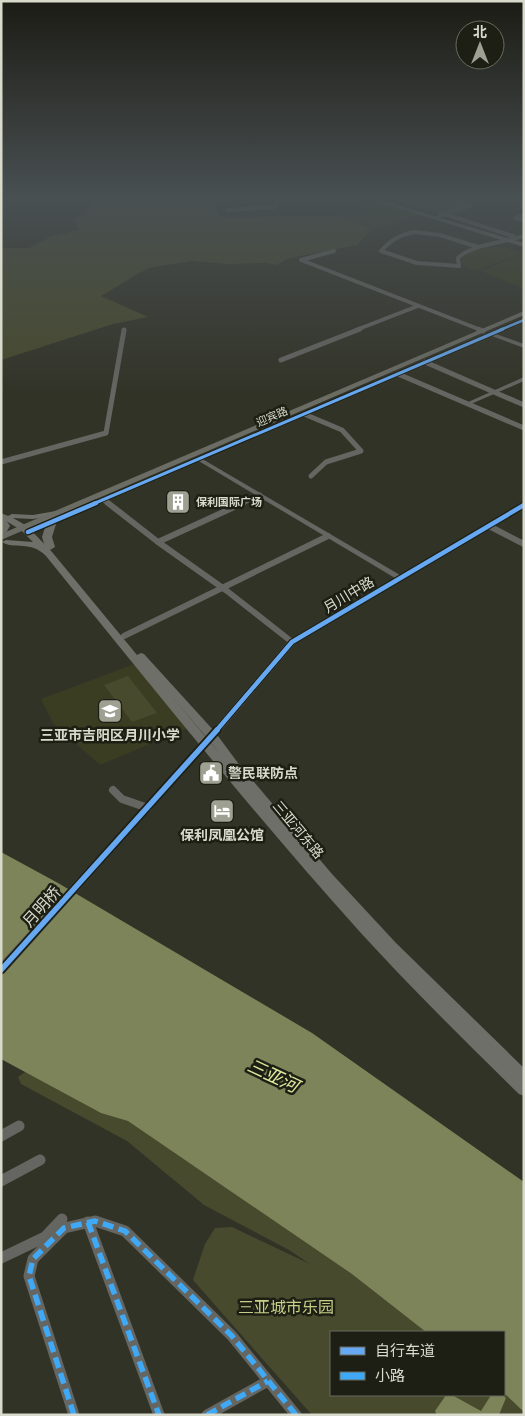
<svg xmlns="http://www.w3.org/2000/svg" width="525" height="1416" viewBox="0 0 525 1416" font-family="'Nunito Sans','Noto Sans SC',sans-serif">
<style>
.built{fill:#3a3d21}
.green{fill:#474a2c}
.water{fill:#7e8459}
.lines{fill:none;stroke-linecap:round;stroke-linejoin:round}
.minor-far4{stroke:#656561;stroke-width:4}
.minor-far3{stroke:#656561;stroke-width:5}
.minor-far2{stroke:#656561;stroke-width:6}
.minor-far1{stroke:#656561;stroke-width:8}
.minor{stroke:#656561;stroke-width:11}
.tertiary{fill:#656561;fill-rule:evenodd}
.secondary{fill:#6f6f6a;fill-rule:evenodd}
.primary{fill:#6d6e67;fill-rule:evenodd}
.trunk{fill:#6b6c64;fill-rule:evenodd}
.quiet{stroke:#3fa9f5;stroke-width:5.5;stroke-dasharray:11 5.5;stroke-linecap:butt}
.cycleway-far3-casing{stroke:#1d1f14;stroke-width:4.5}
.cycleway-far2-casing{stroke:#1d1f14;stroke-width:5}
.cycleway-far1-casing{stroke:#1d1f14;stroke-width:7}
.cycleway-casing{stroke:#1d1f14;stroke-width:9}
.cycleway-far3{stroke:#66a8f1;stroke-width:2.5}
.cycleway-far2{stroke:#66a8f1;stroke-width:3}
.cycleway-far1{stroke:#66a8f1;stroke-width:4.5}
.cycleway{stroke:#66a8f1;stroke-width:5.5}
.labels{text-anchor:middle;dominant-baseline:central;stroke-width:5;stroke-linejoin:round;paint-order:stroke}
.far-street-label{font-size:11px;fill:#d8dbcc;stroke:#1d1f14}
.far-poi-label{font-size:11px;font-weight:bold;fill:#d8dbcc;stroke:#1d1f14;text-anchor:start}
.street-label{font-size:14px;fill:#d8dbcc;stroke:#1d1f14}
.poi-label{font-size:14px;font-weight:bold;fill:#d8dbcc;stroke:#1d1f14}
.near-street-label{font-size:16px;fill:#d8dbcc;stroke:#1d1f14}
.near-park-label{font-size:16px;fill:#c6cf86;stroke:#1d1f14}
.near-water-label{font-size:18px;font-style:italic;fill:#dee79d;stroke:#1d1f14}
</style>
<rect width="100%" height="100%" fill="#323327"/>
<g class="built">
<path d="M 378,202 L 418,215 L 374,230 L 340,215 Z"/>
<path d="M 483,246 L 506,248 L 523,253 L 474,271 L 461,263 L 463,253 Z"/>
<path d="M 524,254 L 524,289 L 481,271 Z"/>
<path d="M 134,664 L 188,728 L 100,765 L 53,723 L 41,699 Z"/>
</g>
<g class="green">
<path d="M 86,197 L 194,197 L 196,204 L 214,205 L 220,217 L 339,216 L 368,228 L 370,231 L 357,245 L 289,258 L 276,265 L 268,263 L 229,264 L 192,261 L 148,268 L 101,296 L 148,317 L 113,324 L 1,360 L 1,248 L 29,248 L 52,236 L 80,230 L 73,220 L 84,214 L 93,204 Z"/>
<path d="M 382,197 L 444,197 L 463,204 L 464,206 L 440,214 Z"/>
<path d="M 128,676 L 157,713 L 132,722 L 104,685 Z"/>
<path d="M 25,1072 L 161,1128 L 440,1332 L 331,1332 L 331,1395 L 446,1395 L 441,1402 L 449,1415 L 312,1415 L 193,1280 L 205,1244 L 215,1228 L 232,1227 L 310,1264 L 289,1250 L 204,1205 L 127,1141 L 21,1084 L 18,1077 Z"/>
<path d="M 504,1382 L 524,1399 L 524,1415 L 499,1415 L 506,1398 L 502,1395 L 504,1395 Z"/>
<path d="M 452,1395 L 491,1395 L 481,1412 Z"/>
</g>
<g class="water">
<path d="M 1,852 L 58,883 L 312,1033 L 524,1182 L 524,1412 L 504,1393 L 504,1332 L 426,1332 L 352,1274 L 128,1121 L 101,1113 L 1,1059 Z"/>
<path d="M 446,1395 L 452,1395 L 481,1411 L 491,1395 L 502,1395 L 506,1398 L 499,1415 L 437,1415 L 435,1411 Z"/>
</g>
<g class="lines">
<g class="minor-far4">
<path d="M 517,197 L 524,208"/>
<path d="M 227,210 L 275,207 L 278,201 L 290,197"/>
<path d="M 445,214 L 513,236 L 514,239"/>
<path d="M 524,215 L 515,218 L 524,220"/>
<path d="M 439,216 L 472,205 L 446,197"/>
<path d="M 414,232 L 440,235 L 478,247 L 464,253 L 458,258 L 459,266 L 417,263 L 381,251 C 391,240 399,235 414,232 Z"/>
<path d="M 478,247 L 524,236"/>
<path d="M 334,251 L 301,260 L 481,330"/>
<path d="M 356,330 L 418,306"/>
</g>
<g class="minor-far3">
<path d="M 478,329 L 483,331"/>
<path d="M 281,360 L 360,329"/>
<path d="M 425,362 L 524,405"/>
<path d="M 398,374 L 524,428"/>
<path d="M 304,414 L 342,430 L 361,451 L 326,462 L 311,476"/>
<path d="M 1,462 L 106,433 L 124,330"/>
<path d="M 104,500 L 109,504"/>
<path d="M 240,504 L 260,495"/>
</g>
<g class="minor-far2">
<path d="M 108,503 L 158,542 L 243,503"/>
<path d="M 489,526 L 524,544"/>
<path d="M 158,542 L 227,591 L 292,642"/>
<path d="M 124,636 L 328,536"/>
</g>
<path class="minor-far1" d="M 113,790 L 122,799 L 148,808"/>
<g class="minor">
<path d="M 1,1136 L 19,1126"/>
<path d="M 1,1181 L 40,1160"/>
<path d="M 88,1222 L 159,1415"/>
<path d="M 1,1258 L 45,1237 L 62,1219"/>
<path d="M 74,1415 L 29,1276 L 33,1259 L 64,1228 L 95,1221 L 125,1231 L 232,1336 L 296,1415"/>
<path d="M 207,1415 L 268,1381"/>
</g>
<g class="tertiary">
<path d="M 489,333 L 493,333 L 524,344 L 524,348 L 489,335 Z"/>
<path d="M 524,377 L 524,381 L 471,404 L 466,403 Z"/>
<path d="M 199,457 L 400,575 L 524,503 L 524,508 L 295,644 L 208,746 L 5,973 L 1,975 L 1,962 L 202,742 L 289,640 L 395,578 L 197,460 L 197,458 Z"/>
</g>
<path class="secondary" d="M 56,511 L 60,513 L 59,515 L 33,519 L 13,518 L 27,526 L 52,552 L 137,655 L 141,653 L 144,654 L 215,732 L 238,763 L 332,874 L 396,943 L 524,1068 L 524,1096 L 519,1094 C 465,1041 411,988 360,932 C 251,811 149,683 46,556 C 31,540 14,550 2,542 L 6,540 L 33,542 L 21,530 L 1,518 L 1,513 L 8,516 L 12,514 L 33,515 ZM 168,692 L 207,738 L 220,754 Z"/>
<g class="primary">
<path d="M 1,516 L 4,517 L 10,526 L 4,536 L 1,537 Z"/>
<path d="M 52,518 L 57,521 L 52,537 L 55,547 L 50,550 L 45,547 L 42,537 L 47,521 Z"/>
</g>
<g class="trunk">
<path d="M 362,197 L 370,197 L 524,243 L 524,247 Z"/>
<path d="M 524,311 L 524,315 L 1,540 L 1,534 Z"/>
</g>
<g class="quiet">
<path d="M 88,1222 L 159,1415"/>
<path d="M 74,1415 L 29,1276 L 33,1259 L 64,1228 L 95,1221 L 125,1231 L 232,1336 L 296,1415"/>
<path d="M 207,1415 L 268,1381"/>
</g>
<defs>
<path id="cycleway-far3" d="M 500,330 L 524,320"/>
<path id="cycleway-far2" d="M 93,504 L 503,329"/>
<g id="cycleway-far1">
<path d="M 28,532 L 96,503"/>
<path d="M 216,731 L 292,642 L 524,505"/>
</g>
<path id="cycleway" d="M 1,970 L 217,730"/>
</defs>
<use href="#cycleway-far3" class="cycleway-far3-casing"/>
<use href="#cycleway-far2" class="cycleway-far2-casing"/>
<use href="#cycleway-far1" class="cycleway-far1-casing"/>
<use href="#cycleway" class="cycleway-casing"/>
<use href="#cycleway-far3" class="cycleway-far3"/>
<use href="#cycleway-far2" class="cycleway-far2"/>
<use href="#cycleway-far1" class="cycleway-far1"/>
<use href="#cycleway" class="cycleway"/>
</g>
<linearGradient id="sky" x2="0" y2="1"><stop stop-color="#1c1c15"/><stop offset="0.5" stop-color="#495052"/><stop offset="1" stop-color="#495052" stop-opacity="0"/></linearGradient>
<rect width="525" height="395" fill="url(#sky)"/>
<defs>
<symbol id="building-square" viewBox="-11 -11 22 22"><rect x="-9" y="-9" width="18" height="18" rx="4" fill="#9ea092" stroke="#1d1f14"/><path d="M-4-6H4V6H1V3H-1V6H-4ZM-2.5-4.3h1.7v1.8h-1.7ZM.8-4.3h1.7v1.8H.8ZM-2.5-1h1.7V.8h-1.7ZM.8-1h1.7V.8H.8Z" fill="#fff"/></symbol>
<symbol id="school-square" viewBox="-11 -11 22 22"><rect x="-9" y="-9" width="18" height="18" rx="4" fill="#9ea092" stroke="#1d1f14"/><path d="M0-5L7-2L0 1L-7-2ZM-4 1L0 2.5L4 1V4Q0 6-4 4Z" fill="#fff"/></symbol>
<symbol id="civic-square" viewBox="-11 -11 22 22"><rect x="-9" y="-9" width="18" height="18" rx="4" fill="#9ea092" stroke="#1d1f14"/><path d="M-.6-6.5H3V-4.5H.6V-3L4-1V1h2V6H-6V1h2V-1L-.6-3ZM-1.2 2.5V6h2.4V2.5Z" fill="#fff"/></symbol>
<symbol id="hotel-square" viewBox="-11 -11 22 22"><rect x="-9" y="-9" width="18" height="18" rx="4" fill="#9ea092" stroke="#1d1f14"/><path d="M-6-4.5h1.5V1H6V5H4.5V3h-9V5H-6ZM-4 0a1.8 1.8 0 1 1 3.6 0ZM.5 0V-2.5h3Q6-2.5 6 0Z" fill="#fff"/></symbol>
</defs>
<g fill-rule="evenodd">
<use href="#building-square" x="164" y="488" width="28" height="28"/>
<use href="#school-square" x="96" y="697" width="28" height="28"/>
<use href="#civic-square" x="197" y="759" width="28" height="28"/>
<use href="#hotel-square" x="208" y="797" width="28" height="28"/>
</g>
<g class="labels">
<g class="far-street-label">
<text transform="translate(272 417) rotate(-23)">迎宾路</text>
</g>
<g class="far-poi-label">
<text x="196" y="502">保利国际广场</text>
</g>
<g class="street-label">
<text transform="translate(349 595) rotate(-31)">月川中路</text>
<text transform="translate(298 830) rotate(50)">三亚河东路</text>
</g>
<g class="poi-label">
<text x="110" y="735">三亚市吉阳区月川小学</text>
<text x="228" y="773" text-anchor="start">警民联防点</text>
<text x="222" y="835">保利凤凰公馆</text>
</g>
<g class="near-street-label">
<text transform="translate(42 907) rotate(-48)">月明桥</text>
</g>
<g class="near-park-label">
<text x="286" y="1308">三亚城市乐园</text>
</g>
<g class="near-water-label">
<text transform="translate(273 1076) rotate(25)">三亚河</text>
</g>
</g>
<rect width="525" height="1416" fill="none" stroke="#d8dbcc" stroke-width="5"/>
<rect x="330" y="1331" width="175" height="65" fill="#1d1f14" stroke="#686a5e"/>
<rect x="340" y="1347" width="25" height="8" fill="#66a8f1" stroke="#686a5e"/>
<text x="375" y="1356" font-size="15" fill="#d8dbcc">自行车道</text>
<rect x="340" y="1372" width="25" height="8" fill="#3fa9f5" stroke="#686a5e"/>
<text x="375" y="1381" font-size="15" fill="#d8dbcc">小路</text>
<g transform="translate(480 45)"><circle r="24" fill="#1d1f14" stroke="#686a5e"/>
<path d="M0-4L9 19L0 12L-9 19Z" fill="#9ea092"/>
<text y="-8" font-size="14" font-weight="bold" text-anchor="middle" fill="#d8dbcc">北</text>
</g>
</svg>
